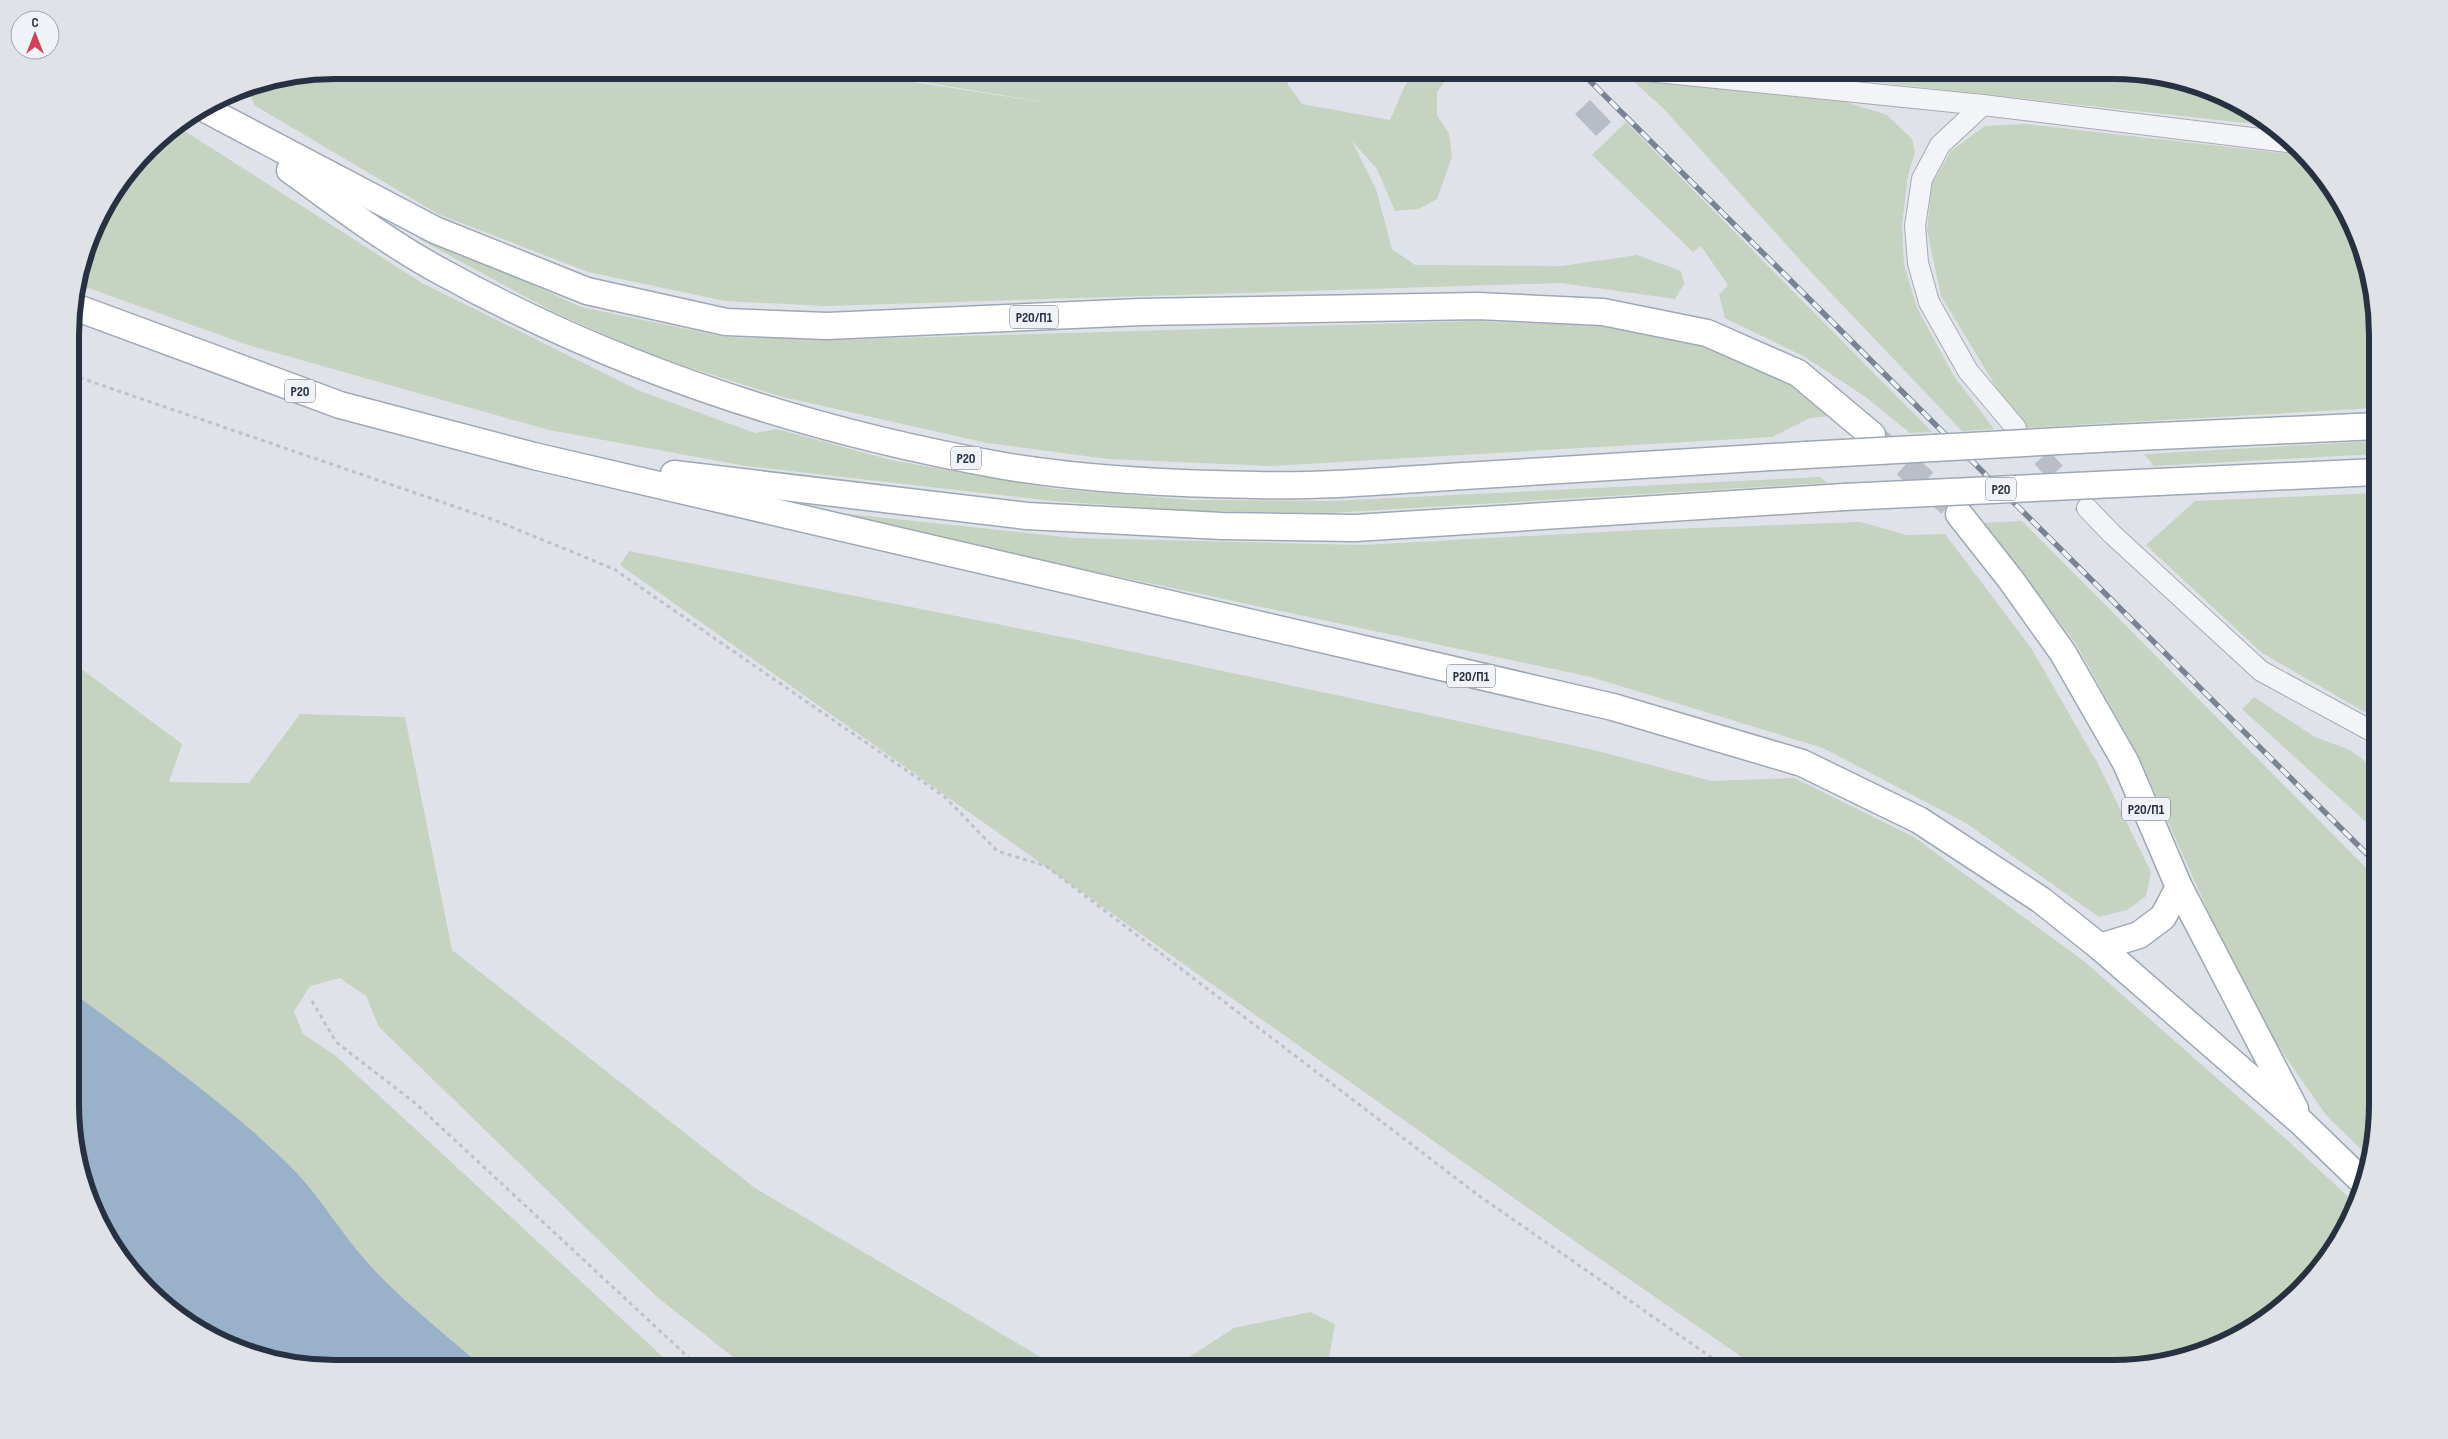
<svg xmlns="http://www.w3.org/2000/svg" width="2448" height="1439" viewBox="0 0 2448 1439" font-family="'Sofia Sans Condensed',sans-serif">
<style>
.green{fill:#c5d3c0}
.water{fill:#99b2ca}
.building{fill:#b7bdc6}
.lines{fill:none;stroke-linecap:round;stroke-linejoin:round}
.minor-tunnel{stroke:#babfc7;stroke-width:20;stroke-dasharray:20 10;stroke-linecap:butt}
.major-tunnel{stroke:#babfc7;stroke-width:26;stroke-dasharray:26 13;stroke-linecap:butt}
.minor-casing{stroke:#a4aab3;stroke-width:22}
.major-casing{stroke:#9ea8b5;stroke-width:29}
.path{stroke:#bdc1c8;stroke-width:3;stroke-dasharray:4 4;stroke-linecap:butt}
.minor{stroke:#f2f4f7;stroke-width:20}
.major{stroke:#fff;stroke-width:26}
.rail-casing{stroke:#788393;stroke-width:5.5}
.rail{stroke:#eff2f6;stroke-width:4;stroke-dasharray:11;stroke-linecap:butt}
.major-bridge-casing{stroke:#9ea8b5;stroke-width:29;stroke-linecap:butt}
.major-bridge{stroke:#fff;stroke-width:26}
.labels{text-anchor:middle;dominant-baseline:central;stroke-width:4;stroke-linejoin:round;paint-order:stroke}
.shield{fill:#eff2f6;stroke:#646b77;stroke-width:1}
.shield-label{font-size:14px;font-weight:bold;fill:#283141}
.rim{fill:none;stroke:#283141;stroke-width:6}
</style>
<rect width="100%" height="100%" fill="#dfe3e9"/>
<g class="green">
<path d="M 335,70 L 835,70 L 1074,107 L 850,70 L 1286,70 L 1288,85 L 1302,104 L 1390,120 C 1405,90 1407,56 1450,74 L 1437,92 L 1437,115 L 1449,134 L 1452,157 L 1437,199 L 1418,209 L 1395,211 L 1377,169 L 1352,141 L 1376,189 L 1392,249 L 1415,265 L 1561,266 L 1637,255 L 1681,271 L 1684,284 L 1675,299 L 1561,283 L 826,306 L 725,301 L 588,272 L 438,214 L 254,105 L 248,87 Z"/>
<path d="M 1767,70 L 2113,70 L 2182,79 L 2246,106 L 2272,126 Z"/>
<path d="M 1632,80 L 1846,102 L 1887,115 L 1912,139 L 1915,152 L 1908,175 L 1902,225 L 1904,264 L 1917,308 L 1954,376 L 1994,429 L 1962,431 L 1810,271 L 1664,109 Z"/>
<path d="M 1626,122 L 1932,432 L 1910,433 L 1867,398 L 1805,357 L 1725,318 L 1719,295 L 1728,285 L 1701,246 L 1693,252 L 1592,155 Z"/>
<path d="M 2026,124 L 2307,156 L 2333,188 L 2364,250 L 2377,317 L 2377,408 L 2021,428 L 1941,296 L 1927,230 L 1932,184 L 1951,151 L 1985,126 Z"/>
<path d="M 177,126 L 422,283 L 640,391 L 755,433 L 777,429 L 891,460 L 1056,489 L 1193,500 L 1331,501 L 1820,477 L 1827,483 L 1330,513 L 1190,511 L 1054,501 L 746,466 L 549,430 L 248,345 L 77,284 L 97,218 L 160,136 Z"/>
<path d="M 422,234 L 581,307 L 725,337 L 827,340 L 1476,321 L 1600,326 L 1705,346 L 1790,380 L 1831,416 L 1810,418 L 1772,437 L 1271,466 L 1108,459 L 987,443 L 783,397 L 652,356 L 552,311 L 419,239 Z"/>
<path d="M 2377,441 L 2377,454 L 2154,466 L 2144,454 Z"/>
<path d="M 2377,493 L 2377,715 L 2363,711 L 2262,653 L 2146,545 L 2195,501 Z"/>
<path d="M 801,509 L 1074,538 L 1362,545 L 1639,530 L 1860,522 L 1907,535 L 1945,534 L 2031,648 L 2097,762 L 2151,872 L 2146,896 L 2127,910 L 2099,917 L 1966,823 L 1823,748 L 1591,677 Z"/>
<path d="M 2022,521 L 2377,879 L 2377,1121 L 2370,1158 L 2326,1115 L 2251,1007 L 2138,755 L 2076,644 L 1984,523 Z"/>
<path d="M 629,551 L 1082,641 L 1594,750 L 1711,781 L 1794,778 L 1914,837 L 2085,962 L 2286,1139 L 2357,1205 L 2342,1237 L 2300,1292 L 2246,1333 L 2198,1355 L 2130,1368 L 1759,1369 L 1593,1254 L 620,565 Z"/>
<path d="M 72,662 L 182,744 L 169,782 L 249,783 L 300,714 L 405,717 L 452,950 L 755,1188 L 1061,1369 L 748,1369 L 656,1296 L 379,1027 L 366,996 L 340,978 L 310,986 L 294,1011 L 303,1034 L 336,1056 L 676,1369 L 485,1369 C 445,1334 402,1301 367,1262 C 341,1233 321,1198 294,1170 C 227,1103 147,1049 72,992 Z"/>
<path d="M 2254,697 L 2315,737 L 2350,750 L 2377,770 L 2377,832 L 2242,709 Z"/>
<path d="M 1310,1312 L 1335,1324 L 1327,1369 L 1171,1369 L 1234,1328 Z"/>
</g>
<path class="water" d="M 72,992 C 147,1048 227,1103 294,1170 C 321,1198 341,1233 367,1262 C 402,1301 445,1334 485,1369 L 335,1369 L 266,1360 L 202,1333 L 148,1292 L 115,1251 L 84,1189 L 72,1138 Z"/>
<path class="building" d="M 1590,100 L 1611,122 L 1596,136 L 1575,114 Z"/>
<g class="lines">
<path class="minor-tunnel" d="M 2022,435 L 2087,508"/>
<path class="major-tunnel" d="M 1876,439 L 1950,504"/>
<defs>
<g id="minor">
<path d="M 1637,70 L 1983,105"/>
<path d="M 2016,428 L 1968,371 L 1929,302 L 1918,263 L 1915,226 L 1922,179 L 1940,145 L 1983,105 L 2294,143"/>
<path d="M 2087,508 L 2112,534 L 2261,671 L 2377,734"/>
</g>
<g id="major">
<path d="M 209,111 L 435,230 L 587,291 L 726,322 L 827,326 L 1141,312 L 1478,306 L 1603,312 L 1707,333 L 1798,373 L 1872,435"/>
<path d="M 290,170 C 339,205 388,243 442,272 C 617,369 807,431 1004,466 C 1087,480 1173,484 1257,485 C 1326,487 1396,480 1464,476 C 1578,469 1692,462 1806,455"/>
<path d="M 72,306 L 340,405 L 534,456 L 1613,707 L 1802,763 L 1919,820 L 2041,900 L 2100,947 L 2302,1123 L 2365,1184"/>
<path d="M 2115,438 L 2377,426"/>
<path d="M 674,474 L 1027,516 L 1222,526 L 1355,528 L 1844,497"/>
<path d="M 2158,482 L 2377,472"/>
<path d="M 1959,514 L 2011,580 L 2063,653 L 2126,763 L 2179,887 L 2295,1109"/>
<path d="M 2100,947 L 2139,935 L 2163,917 L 2179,887"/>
</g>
</defs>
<use href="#minor" class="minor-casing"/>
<use href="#major" class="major-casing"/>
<g class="path">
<path d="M 1565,70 L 1585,77 L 1590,70"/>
<path d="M 72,375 L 494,520 L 614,569 L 945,797 L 997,851 L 1046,866 L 1478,1195 L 1728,1369"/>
<path d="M 312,1001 L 336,1042 L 415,1103 L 701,1369"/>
</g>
<use href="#minor" class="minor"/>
<use href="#major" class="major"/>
<defs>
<path id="rail" d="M 1579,70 L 2377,864"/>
</defs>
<use href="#rail" class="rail-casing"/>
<use href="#rail" class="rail"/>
<defs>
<g id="major-bridge">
<path d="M 1806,455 L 2115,438"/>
<path d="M 1844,497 L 2158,482"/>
</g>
</defs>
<use href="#major-bridge" class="major-bridge-casing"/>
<use href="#major-bridge" class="major-bridge"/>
</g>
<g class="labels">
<g class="shield">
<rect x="1010" y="305.5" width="48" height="23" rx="4"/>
<rect x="285" y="379.5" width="30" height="23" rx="4"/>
<rect x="951" y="446.5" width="30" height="23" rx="4"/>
<rect x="1986" y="477.5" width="30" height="23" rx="4"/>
<rect x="1447" y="664.5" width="48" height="23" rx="4"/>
<rect x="2122" y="797.5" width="48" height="23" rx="4"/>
</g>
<g class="shield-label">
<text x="1034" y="317">Р20/П1</text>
<text x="300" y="391">Р20</text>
<text x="966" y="458">Р20</text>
<text x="2001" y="489">Р20</text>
<text x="1471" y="676">Р20/П1</text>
<text x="2146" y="809">Р20/П1</text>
</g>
</g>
<path d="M0 0H2448V1439H0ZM335 79H2113A256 256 0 0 1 2369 335V1104A256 256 0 0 1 2113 1360H335A256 256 0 0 1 79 1104V335A256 256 0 0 1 335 79Z" fill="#dfe3e8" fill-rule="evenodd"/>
<path class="rim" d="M335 79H2113A256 256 0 0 1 2369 335V1104A256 256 0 0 1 2113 1360H335A256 256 0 0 1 79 1104V335A256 256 0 0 1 335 79Z"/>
<g transform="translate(35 35)"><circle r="24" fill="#eff2f6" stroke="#9fa5ae"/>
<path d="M0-4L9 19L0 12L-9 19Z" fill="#d24158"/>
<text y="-8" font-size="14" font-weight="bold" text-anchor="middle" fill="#283141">С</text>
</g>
</svg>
